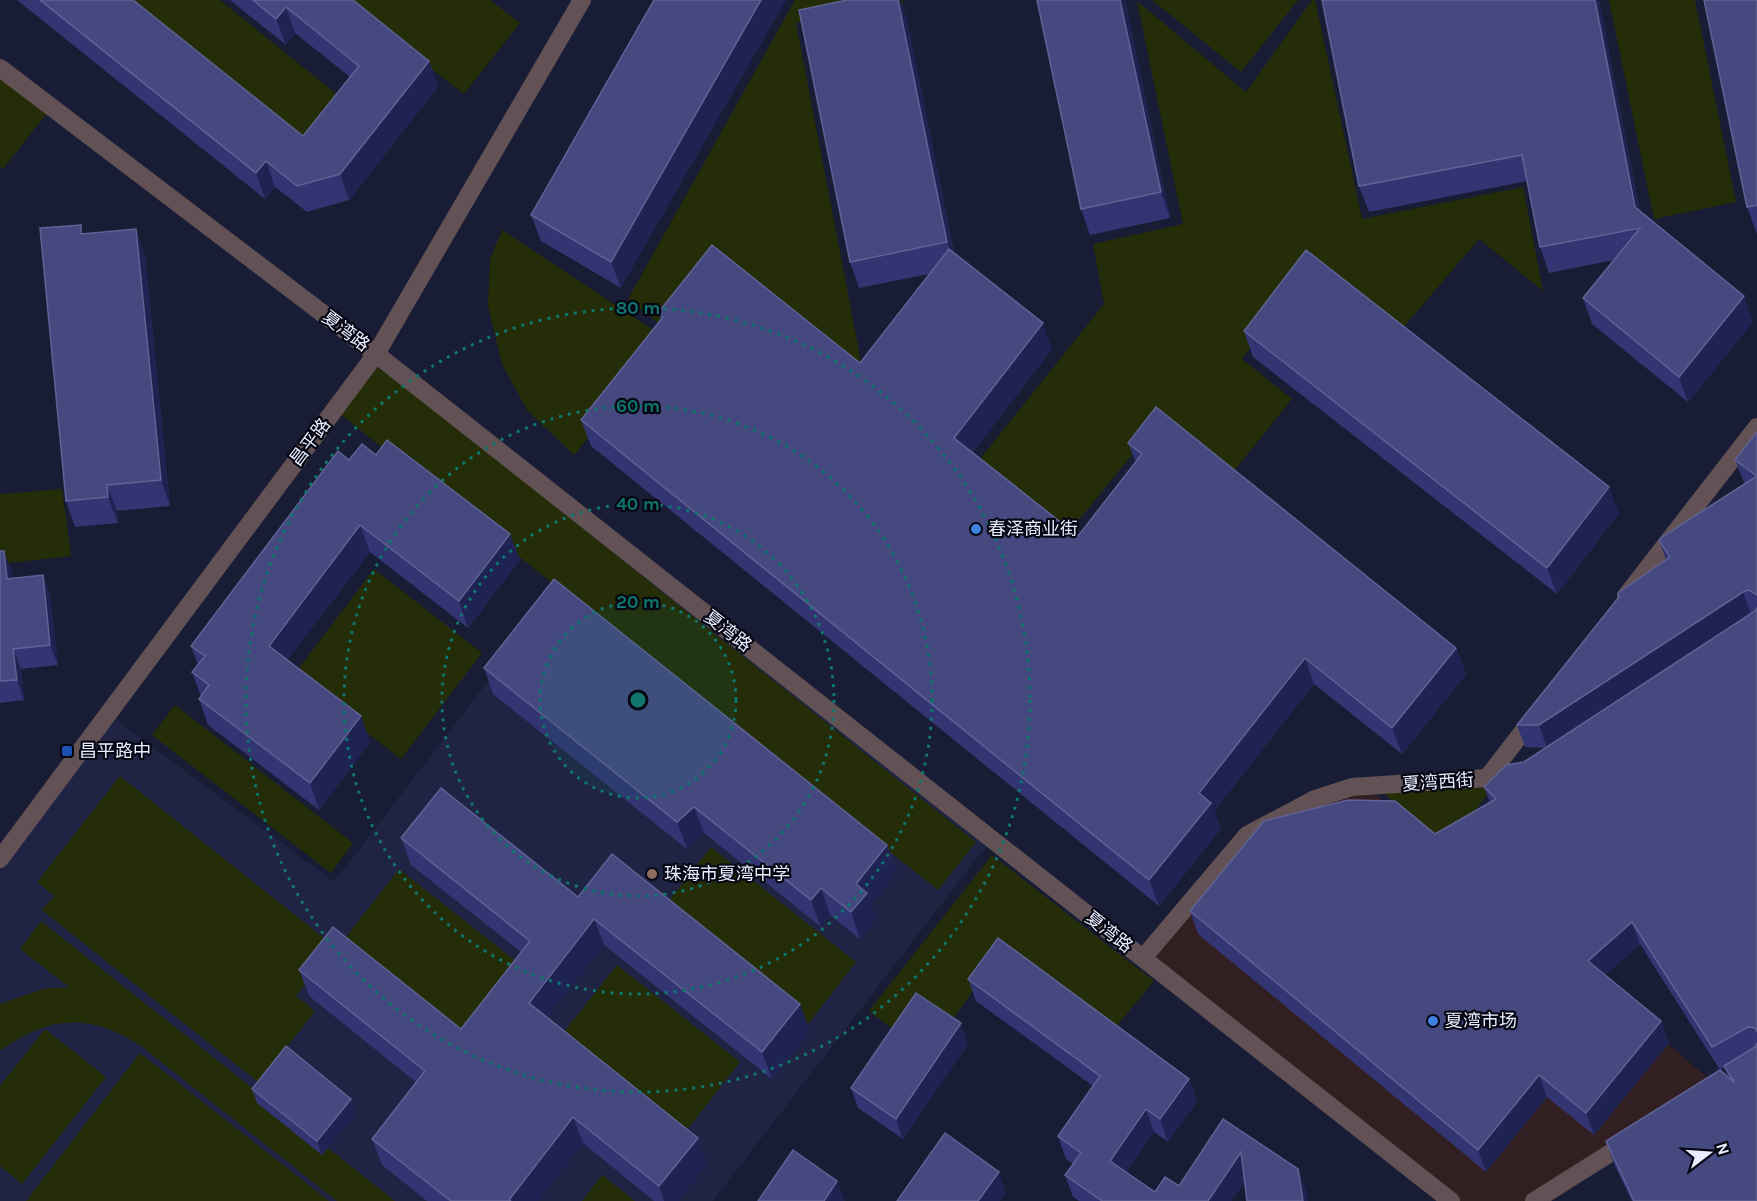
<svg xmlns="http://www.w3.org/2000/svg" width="1757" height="1201" viewBox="0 0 1757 1201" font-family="Karla,'Noto Sans SC',sans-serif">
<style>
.commercial{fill:#321f22}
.built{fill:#202444}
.green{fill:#242d07}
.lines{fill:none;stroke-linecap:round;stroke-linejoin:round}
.minor{stroke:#625255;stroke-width:18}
.wall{fill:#323571}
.shaded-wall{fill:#1f2352}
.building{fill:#454980;stroke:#5f6294;stroke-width:1.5}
.ring{fill:none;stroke:#0f766e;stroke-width:3;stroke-dasharray:3 6}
.shop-dot{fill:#3f7fe0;stroke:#060712;stroke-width:2}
.transit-dot{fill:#1a4fb4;stroke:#060712;stroke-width:2}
.education-dot{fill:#8d6e63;stroke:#060712;stroke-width:2}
.labels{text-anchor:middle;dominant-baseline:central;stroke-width:4.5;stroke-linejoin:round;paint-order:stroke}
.street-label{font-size:18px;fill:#e9edff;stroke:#060712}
.poi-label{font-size:18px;fill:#e9edff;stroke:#060712;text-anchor:start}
.centre{fill:#0f766e;stroke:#060712;stroke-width:3}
.ring-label{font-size:18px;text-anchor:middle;font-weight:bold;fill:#0f766e;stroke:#060712;stroke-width:4.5;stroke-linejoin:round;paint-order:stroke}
</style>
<rect width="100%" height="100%" fill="#181c35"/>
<path class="commercial" d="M 1368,788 L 1715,1084 L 1530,1201 L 1454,1201 L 1145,958 L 1315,800 Z"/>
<path class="built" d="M 601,534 L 990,841 L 713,1201 L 0,1201 L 0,865 L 111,716 L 334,882 Z"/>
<g class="green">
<path d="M 125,0 L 220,0 L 345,101 L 308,147 Z"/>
<path d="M 344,0 L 490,0 L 520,23 L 464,94 Z"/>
<path d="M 795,0 L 903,0 L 903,3 L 796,23 L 863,372 L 662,326 L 628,299 Z"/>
<path d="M 1152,0 L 1298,0 L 1241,72 Z"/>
<path d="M 1312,0 L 1315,0 L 1362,219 L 1523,187 L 1543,291 L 1479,239 L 1402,329 L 1316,263 L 1242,359 L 1292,399 L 1230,476 L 1161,419 L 1071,530 L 980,459 L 1104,304 L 1093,244 L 1183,224 L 1137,1 L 1246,92 Z"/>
<path d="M 1609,0 L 1695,0 L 1736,202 L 1654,219 Z"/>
<path d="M 0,77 L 47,113 L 3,169 L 0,167 Z"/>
<path d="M 502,230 L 655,331 L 653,360 L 574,455 L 527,410 L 502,364 L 488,306 L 490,259 Z"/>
<path d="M 379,366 L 976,842 L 938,890 L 340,414 Z"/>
<path d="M 62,489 L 71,556 L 0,564 L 0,494 Z"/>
<path d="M 374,569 L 482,653 L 401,759 L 293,676 Z"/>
<path d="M 175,705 L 353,843 L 331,873 L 152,735 Z"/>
<path d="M 120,776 L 334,946 L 296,996 L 315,1011 L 259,1083 L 42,910 L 54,896 L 37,882 Z"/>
<path d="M 1493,787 L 1446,848 L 1382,792 Z"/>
<path d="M 711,847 L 856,962 L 808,1024 L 663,908 Z"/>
<path d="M 992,855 L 1154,981 L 1115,1028 L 1002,949 L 951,1022 L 899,1034 L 869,1011 Z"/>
<path d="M 399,869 L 522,966 L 465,1039 L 342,942 Z"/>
<path d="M 41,921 L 395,1201 L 337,1201 L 141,1046 C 90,1013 49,1015 0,1051 L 0,1004 L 43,989 L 69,987 L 20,949 Z"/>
<path d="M 617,965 L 740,1062 L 683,1135 L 560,1037 Z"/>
<path d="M 45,1029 L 106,1077 L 22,1184 L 0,1166 L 0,1086 Z"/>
<path d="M 140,1053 L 329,1201 L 26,1201 Z"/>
<path d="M 602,1175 L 635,1201 L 582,1201 Z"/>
</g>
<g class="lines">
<g class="minor">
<path d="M 0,68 L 376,354 L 1451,1201"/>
<path d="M 1626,596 L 1757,427"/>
<path d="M 1487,778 L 1535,716"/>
<path d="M 0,859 L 376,354 L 582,0"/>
<path d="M 1143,958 L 1247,835 L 1315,799 L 1352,787 L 1517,776"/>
<path d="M 1534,1201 L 1631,1140"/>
</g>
</g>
<g class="wall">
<path d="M 17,0 L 133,0 L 303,136 L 350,77 L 295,33 L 286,45 L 230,0 L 353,0 L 429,61 L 438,87 L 349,200 L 307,212 L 275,187 L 265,199 Z"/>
<path d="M 654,0 L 621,288 L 541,241 L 531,215 Z"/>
<path d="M 1125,0 L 1170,218 L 1090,235 L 1081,209 Z"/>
<path d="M 1599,0 L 1640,212 L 1753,322 L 1688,402 L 1592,324 L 1583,298 L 1614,260 L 1549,273 L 1540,247 L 1527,181 L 1369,212 L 1359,186 Z"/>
<path d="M 1757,0 L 1757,234 L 1747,207 Z"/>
<path d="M 906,16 L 954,253 L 1052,349 L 973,452 L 1078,536 L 1136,463 L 1128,443 L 1456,648 L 1466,674 L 1402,754 L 1314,684 L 1214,811 L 1221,829 L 1159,906 L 591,446 L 581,420 L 661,320 L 658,313 L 860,363 L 929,274 L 859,288 L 850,262 Z"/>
<path d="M 84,233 L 145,255 L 170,506 L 117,511 L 118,523 L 75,527 L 66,501 Z"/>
<path d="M 1244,331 L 1619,513 L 1557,594 L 1253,357 Z"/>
<path d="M 1757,432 L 1757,1201 L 1632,1201 L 1614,1164 L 1606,1141 L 1728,1077 L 1725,1067 L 1720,1070 L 1640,944 L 1605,975 L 1661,1021 L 1669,1043 L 1594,1135 L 1547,1097 L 1486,1172 L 1198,934 L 1190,911 L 1435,834 L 1490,803 L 1484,787 L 1546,748 L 1525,747 L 1517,725 L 1666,560 L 1659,540 L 1745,483 L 1744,482 L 1735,460 Z"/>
<path d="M 349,460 L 520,560 L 468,628 L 370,552 L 287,660 L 370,742 L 319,810 L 208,725 L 199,699 L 201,696 L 192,672 L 198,665 L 191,646 Z"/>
<path d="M 0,551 L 4,551 L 11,571 L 12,578 L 43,575 L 50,595 L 58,665 L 21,669 L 24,700 L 0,703 Z"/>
<path d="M 484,668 L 887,845 L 897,872 L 871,904 L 876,919 L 860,939 L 830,915 L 821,927 L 704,833 L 687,849 L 493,694 Z"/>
<path d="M 401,838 L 578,897 L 810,1031 L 772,1079 L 604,945 L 547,1017 L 708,1164 L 678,1201 L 654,1201 L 583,1143 L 538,1201 L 427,1201 L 382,1165 L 372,1139 L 416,1082 L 309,996 L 299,970 L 461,1029 L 521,952 L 411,865 Z"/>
<path d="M 968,979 L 1189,1079 L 1197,1101 L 1168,1142 L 1154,1132 L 1126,1172 L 1155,1192 L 1179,1186 L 1298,1169 L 1306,1191 L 1245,1181 L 1231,1201 L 1079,1201 L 1073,1197 L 1065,1175 L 1073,1164 L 1066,1159 L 1058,1136 L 1093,1086 L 976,1001 Z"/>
<path d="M 968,1044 L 903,1139 L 858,1108 L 851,1088 Z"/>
<path d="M 252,1089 L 351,1099 L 356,1113 L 322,1155 L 257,1103 Z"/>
</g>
<g class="shaded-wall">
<path d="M 761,0 L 786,0 L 621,288 L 611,262 Z"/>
<path d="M 898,0 L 900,0 L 906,16 L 957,269 L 947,242 Z"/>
<path d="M 1120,0 L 1125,0 L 1170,218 L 1161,192 Z"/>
<path d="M 1595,0 L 1599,0 L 1644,233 L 1635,207 Z"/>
<path d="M 286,7 L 295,33 L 286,45 L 276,19 Z"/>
<path d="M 429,61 L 438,87 L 349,200 L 340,174 Z"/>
<path d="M 266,161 L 275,187 L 265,199 L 256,173 Z"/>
<path d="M 136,229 L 145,255 L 170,506 L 161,480 Z"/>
<path d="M 1744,296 L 1753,322 L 1688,402 L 1679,377 Z"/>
<path d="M 1043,323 L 1052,349 L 964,464 L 954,438 Z"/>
<path d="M 107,485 L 117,511 L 118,523 L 108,497 Z"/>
<path d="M 1609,487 L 1619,513 L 1557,594 L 1547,568 Z"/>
<path d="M 360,525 L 370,552 L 278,672 L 269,646 Z"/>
<path d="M 510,534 L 520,560 L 468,628 L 459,601 Z"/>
<path d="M 4,551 L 11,571 L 14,599 L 7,579 Z"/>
<path d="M 43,575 L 50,595 L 58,665 L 50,645 Z"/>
<path d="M 1743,592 L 1751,614 L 1547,748 L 1539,725 Z"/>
<path d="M 1456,648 L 1466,674 L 1402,754 L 1392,728 Z"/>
<path d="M 13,649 L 21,669 L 24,700 L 17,680 Z"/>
<path d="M 1305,658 L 1314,684 L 1214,811 L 1221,829 L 1159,906 L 1149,880 L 1199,793 Z"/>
<path d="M 361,716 L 370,742 L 319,810 L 310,783 Z"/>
<path d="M 694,807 L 704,833 L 687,849 L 677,822 Z"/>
<path d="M 887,845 L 897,872 L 871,904 L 876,919 L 860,939 L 851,912 L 856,884 Z"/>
<path d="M 821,888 L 830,915 L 821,927 L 811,900 Z"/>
<path d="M 594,919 L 604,945 L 538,1029 L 529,1003 Z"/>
<path d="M 1632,922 L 1640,944 L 1596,983 L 1588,961 Z"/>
<path d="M 800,1004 L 810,1031 L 772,1079 L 762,1052 Z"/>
<path d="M 1661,1021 L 1669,1043 L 1594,1135 L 1586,1113 Z"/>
<path d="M 961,1023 L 968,1044 L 903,1139 L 896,1119 Z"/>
<path d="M 1539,1075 L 1547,1097 L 1486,1172 L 1478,1150 Z"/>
<path d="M 1189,1079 L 1197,1101 L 1168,1142 L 1160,1119 Z"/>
<path d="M 351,1099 L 356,1113 L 322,1155 L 317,1141 Z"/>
<path d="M 1146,1109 L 1154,1132 L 1118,1183 L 1110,1161 Z"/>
<path d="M 573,1117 L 583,1143 L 538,1201 L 509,1201 L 509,1200 Z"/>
<path d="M 698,1138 L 708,1164 L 678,1201 L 664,1201 L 659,1186 Z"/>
<path d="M 1241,1152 L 1249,1175 L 1231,1201 L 1208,1201 Z"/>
<path d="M 1298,1169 L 1306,1191 L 1308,1201 L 1303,1201 Z"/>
<path d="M 999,1172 L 1006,1192 L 1000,1201 L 978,1201 Z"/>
<path d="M 837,1181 L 845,1201 L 824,1201 Z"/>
</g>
<g class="building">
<path d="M 40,0 L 133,0 L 303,136 L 359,66 L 286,7 L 276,19 L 253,0 L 353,0 L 429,61 L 340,174 L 297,186 L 266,161 L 256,173 Z"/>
<path d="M 654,0 L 761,0 L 611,262 L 531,215 Z"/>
<path d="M 847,0 L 898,0 L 947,242 L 850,262 L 799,10 Z"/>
<path d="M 1037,0 L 1120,0 L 1161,192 L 1081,209 Z"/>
<path d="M 1322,0 L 1595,0 L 1635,207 L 1744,296 L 1679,377 L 1583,298 L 1640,228 L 1540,247 L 1522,155 L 1359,186 Z"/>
<path d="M 1704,0 L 1757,0 L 1757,205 L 1747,207 Z"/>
<path d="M 81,225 L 81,234 L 136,229 L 161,480 L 107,485 L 108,497 L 66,501 L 40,228 Z"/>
<path d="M 712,245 L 860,363 L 949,249 L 1043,323 L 954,438 L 1078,536 L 1142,454 L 1128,443 L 1156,407 L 1456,648 L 1392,728 L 1305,658 L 1199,793 L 1211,803 L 1149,880 L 581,420 L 663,317 L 658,313 Z"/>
<path d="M 1306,250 L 1609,487 L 1547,568 L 1244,331 Z"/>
<path d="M 1757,432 L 1757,595 L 1749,590 L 1743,592 L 1539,725 L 1517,725 L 1619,597 L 1618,593 L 1670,557 L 1659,540 L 1662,537 L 1757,476 L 1735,460 Z"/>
<path d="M 387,440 L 510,534 L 459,601 L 360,525 L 269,646 L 361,716 L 310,783 L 199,699 L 209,685 L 192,672 L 205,656 L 191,646 L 338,451 L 349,460 L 362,444 L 376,455 Z"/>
<path d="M 0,551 L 4,551 L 7,579 L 43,575 L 50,645 L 13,649 L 17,680 L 0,681 Z"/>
<path d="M 554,579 L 887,845 L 856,884 L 867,893 L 851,912 L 821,888 L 811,900 L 694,807 L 677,822 L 484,668 Z"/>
<path d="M 1757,608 L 1757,1032 L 1755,1028 L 1748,1027 L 1712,1047 L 1632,922 L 1588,961 L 1661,1021 L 1586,1113 L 1539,1075 L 1478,1150 L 1190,911 L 1264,821 L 1348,800 L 1395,801 L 1435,834 L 1496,799 L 1484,787 L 1506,765 L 1524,762 L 1755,611 Z"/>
<path d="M 441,788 L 578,897 L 612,854 L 800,1004 L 762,1052 L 594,919 L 529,1003 L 698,1138 L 659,1186 L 573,1117 L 509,1200 L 511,1201 L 451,1201 L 372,1139 L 425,1071 L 299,970 L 333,927 L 461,1029 L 530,941 L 401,838 Z"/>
<path d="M 998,938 L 1189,1079 L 1160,1119 L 1146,1109 L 1110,1161 L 1155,1192 L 1165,1177 L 1179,1186 L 1223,1119 L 1298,1169 L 1303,1201 L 1247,1201 L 1241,1152 L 1208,1201 L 1102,1201 L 1065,1175 L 1081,1153 L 1058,1136 L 1100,1076 L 968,979 Z"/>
<path d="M 916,993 L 961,1023 L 896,1119 L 851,1088 Z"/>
<path d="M 1757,1043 L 1757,1201 L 1634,1201 L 1606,1141 L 1720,1070 L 1735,1083 L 1724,1066 L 1755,1047 Z"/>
<path d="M 286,1046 L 351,1099 L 317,1141 L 252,1089 Z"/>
<path d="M 945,1133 L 999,1172 L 978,1201 L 897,1201 Z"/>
<path d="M 793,1150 L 837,1181 L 824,1201 L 758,1201 Z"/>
</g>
<circle cx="638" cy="700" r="98" fill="#0f766e" fill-opacity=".12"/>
<g class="ring">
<circle cx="638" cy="700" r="98"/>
<circle cx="638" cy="700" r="196"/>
<circle cx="638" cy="700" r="294"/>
<circle cx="638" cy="700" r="392"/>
</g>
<g class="shop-dot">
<circle cx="976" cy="529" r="6"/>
<circle cx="1433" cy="1021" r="6"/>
</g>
<rect class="transit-dot" x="61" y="745" width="12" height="12" rx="3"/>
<circle class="education-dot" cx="652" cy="874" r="6"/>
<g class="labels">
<g class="street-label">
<text transform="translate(346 331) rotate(37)">夏湾路</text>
<text transform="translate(310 442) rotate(-53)">昌平路</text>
<text transform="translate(728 631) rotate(38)">夏湾路</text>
<text transform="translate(1438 782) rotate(-4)">夏湾西街</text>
<text transform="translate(1109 932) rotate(38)">夏湾路</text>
</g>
<g class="poi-label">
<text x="988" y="529">春泽商业街</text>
<text x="79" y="751">昌平路中</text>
<text x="664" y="874">珠海市夏湾中学</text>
<text x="1445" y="1021">夏湾市场</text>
</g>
</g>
<circle cx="638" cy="700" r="9" class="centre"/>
<g class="ring-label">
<text x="638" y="314">80 m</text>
<text x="638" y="412">60 m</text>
<text x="638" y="510">40 m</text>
<text x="638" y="608">20 m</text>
</g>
<g transform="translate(1709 1153) rotate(73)" stroke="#060712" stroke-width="4.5" paint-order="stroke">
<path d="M0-4.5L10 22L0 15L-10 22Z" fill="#e9edff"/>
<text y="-9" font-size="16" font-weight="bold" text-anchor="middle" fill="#e9edff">N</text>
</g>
</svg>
